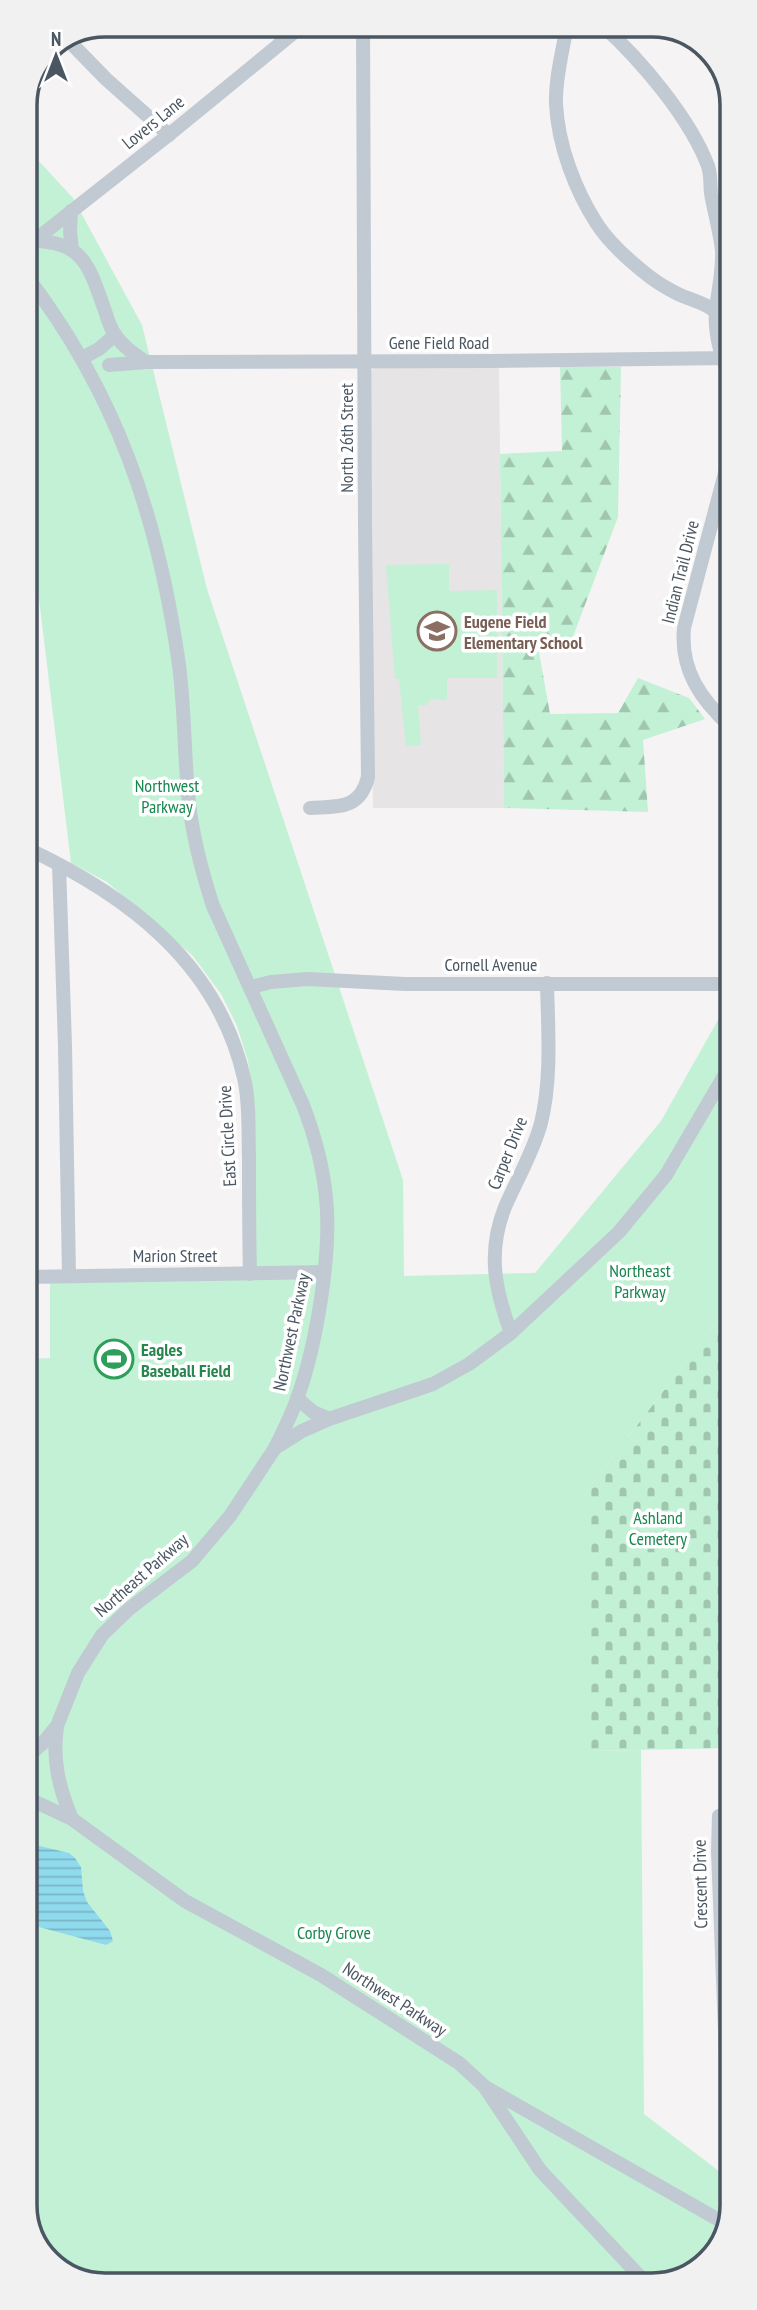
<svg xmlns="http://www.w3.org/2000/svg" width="757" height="2310" viewBox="0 0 757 2310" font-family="'PT Sans Narrow',sans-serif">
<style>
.education{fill:#e6e4e5}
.forest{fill:url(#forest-firs)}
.cemetery{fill:url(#cemetery-stones)}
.park{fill:#c3f1d5}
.water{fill:url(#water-rules)}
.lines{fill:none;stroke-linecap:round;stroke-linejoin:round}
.minor{stroke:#c1cad2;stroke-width:14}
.labels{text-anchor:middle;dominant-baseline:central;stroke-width:7;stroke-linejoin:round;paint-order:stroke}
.street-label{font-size:18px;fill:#4a5661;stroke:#fff}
.education-label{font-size:18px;font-weight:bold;fill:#785e54;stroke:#fff;text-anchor:start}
.park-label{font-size:18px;fill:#17864f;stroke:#fff}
.leisure-label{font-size:18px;font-weight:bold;fill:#27864d;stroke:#fff;text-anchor:start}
.rim{fill:none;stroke:#4a5661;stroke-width:3.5}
</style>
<defs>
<pattern id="forest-firs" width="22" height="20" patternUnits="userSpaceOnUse" patternTransform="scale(1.75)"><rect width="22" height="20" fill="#c3f1d5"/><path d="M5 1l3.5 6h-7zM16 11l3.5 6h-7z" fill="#a0c6b0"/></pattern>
<pattern id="cemetery-stones" width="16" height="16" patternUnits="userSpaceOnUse" patternTransform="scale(1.75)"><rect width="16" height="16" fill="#c3f1d5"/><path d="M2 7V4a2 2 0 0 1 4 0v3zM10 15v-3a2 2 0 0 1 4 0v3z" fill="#a0c6b0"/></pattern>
<pattern id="water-rules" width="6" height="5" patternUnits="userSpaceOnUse" patternTransform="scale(1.75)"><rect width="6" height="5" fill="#90daee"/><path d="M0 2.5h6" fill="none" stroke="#78b4c4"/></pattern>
</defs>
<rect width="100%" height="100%" fill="#f5f3f3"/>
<path class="education" d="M 378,366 L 499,366 L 504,808 L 373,808 L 370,374 L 373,369 Z"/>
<path class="forest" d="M 560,366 L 621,367 L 618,517 L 568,650 L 539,652 L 550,714 L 618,713 L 638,678 L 689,698 L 705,719 L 643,740 L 648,812 L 504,808 L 500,454 L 562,451 Z"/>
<path class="cemetery" d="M 731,1303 L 732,1748 L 585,1751 L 585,1493 Z"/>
<g class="park">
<path d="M 25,146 L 73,198 L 142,325 L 207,589 L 403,1180 L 404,1276 L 535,1273 L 661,1121 L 731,997 L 731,1303 L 585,1493 L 585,1751 L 641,1750 L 644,2114 L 732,2181 L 732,2205 L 716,2254 L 672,2283 L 99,2285 L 52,2266 L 27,2225 L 26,1359 L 50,1358 L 50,1283 L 255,1279 L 255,1109 L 248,1061 L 237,1026 L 221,994 L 193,956 L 107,882 L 71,863 L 25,483 Z"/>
<path d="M 449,564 L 449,591 L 497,590 L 497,678 L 447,678 L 447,700 L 431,699 L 426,705 L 418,706 L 421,745 L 406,746 L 399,679 L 395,679 L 386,565 Z"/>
</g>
<path class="water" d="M 27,1843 L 69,1853 L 75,1858 L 81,1867 L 83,1891 L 87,1902 L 110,1931 L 113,1941 L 106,1945 L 39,1927 L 27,1929 Z"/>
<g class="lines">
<g class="minor">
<path d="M 272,25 L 284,40"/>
<path d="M 567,25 C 563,50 555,78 556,104 C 558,145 575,190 597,224 C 610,244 632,263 650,277 C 658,283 668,289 678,294 C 690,300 705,302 716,312"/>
<path d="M 602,25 C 640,59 690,118 708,166 C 711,174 710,184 711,193 C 714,212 720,231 722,251 C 723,271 718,290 716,310 C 714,333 721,357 730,378"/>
<path d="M 68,40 L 106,79 L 169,135"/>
<path d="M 71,211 L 70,232 L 72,249"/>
<path d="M 33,241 C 83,241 89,266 104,308 C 107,316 109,326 114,333 C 122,346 134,354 146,362"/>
<path d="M 25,248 L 171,133 L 303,25"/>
<path d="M 25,274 C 117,394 158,516 179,665 C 185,711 184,757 189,803 C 193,839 202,872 213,906 L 303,1105 C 315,1136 323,1166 326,1198 C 332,1253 316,1347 297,1399 C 291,1416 283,1432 275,1448"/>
<path d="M 82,358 L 99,349 L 115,335"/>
<path d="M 109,365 L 147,362 L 491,361 L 730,358"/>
<path d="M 730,454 L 684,628 C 680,670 701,700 731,727"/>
<path d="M 310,808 C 338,806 360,810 368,777 L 365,525 L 363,25"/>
<path d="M 26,848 C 127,895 218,963 244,1078 C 250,1103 248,1131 249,1157 C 249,1196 249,1235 250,1274"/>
<path d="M 59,865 L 65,1046 L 69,1276"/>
<path d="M 251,987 L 271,982 L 307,979 L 405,984 L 731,984"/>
<path d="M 26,1277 L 324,1272"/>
<path d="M 511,1333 C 495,1290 487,1252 505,1207 C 517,1179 533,1153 541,1123 C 552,1078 548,1029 547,983"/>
<path d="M 297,1398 L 313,1412 L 329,1419"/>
<path d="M 57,1727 C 52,1760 59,1788 72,1819"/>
<path d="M 27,1757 L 43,1743 L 57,1726 L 78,1673 L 102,1635 L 129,1609 L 192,1561 L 230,1516 L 275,1448 L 302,1431 L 329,1419 L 433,1384 L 469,1364 L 511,1333 L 619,1232 L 666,1175 L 731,1064"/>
<path d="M 27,1798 L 72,1819 L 185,1901 L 321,1975 L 459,2063 L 484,2086 L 540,2170 L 646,2283"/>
<path d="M 732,1811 L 719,1816 L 718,1851 L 729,2134 L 727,2167 L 732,2172"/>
<path d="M 487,2088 L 726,2224"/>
</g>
</g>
<defs>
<symbol id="school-ring" viewBox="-11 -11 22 22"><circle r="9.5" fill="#fff" stroke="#8d6e63" stroke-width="1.5"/><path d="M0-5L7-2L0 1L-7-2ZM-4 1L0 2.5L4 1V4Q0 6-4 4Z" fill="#8d6e63"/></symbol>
<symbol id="stadium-ring" viewBox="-11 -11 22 22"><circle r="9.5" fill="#fff" stroke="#2e9e5b" stroke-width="1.5"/><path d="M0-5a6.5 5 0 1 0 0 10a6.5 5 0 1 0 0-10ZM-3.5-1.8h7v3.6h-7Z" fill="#2e9e5b"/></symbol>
</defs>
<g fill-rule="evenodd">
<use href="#school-ring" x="415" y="609" width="44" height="44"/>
<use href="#stadium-ring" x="92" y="1337" width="44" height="44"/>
</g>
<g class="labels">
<g class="street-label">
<text transform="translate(153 122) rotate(-39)">Lovers Lane</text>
<text x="439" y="342">Gene Field Road</text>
<text transform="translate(346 438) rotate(-90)">North 26th Street</text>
<text transform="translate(680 572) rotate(-76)">Indian Trail Drive</text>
<text x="491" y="964">Cornell Avenue</text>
<text transform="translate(227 1136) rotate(-93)">East Circle Drive</text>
<text transform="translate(507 1153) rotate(-68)">Carper Drive</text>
<text x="175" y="1255">Marion Street</text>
<text transform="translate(291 1332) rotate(-78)">Northwest Parkway</text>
<text transform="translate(141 1575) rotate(-41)">Northeast Parkway</text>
<text transform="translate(700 1884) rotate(-91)">Crescent Drive</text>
<text transform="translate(395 1999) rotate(33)">Northwest Parkway</text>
</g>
<g class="education-label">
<text x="464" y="621">Eugene Field<tspan x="464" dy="21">Elementary School</tspan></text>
</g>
<g class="park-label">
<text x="167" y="785">Northwest<tspan x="167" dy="21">Parkway</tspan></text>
<text x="640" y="1270">Northeast<tspan x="640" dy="21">Parkway</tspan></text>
<text x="658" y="1517">Ashland<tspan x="658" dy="21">Cemetery</tspan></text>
<text x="334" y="1932">Corby Grove</text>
</g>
<g class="leisure-label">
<text x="141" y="1349">Eagles<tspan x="141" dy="21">Baseball Field</tspan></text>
</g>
</g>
<path d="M0 0H757V2310H0ZM105 37H652A68 68 0 0 1 720 105V2205A68 68 0 0 1 652 2273H105A68 68 0 0 1 37 2205V105A68 68 0 0 1 105 37Z" fill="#f1f1f2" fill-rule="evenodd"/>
<path class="rim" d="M105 37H652A68 68 0 0 1 720 105V2205A68 68 0 0 1 652 2273H105A68 68 0 0 1 37 2205V105A68 68 0 0 1 105 37Z"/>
<g transform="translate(56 56)" stroke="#ffffff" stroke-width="5" paint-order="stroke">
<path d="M0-5L12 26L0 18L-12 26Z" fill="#4a5661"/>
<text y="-10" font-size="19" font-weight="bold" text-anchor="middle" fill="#4a5661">N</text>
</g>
</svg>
